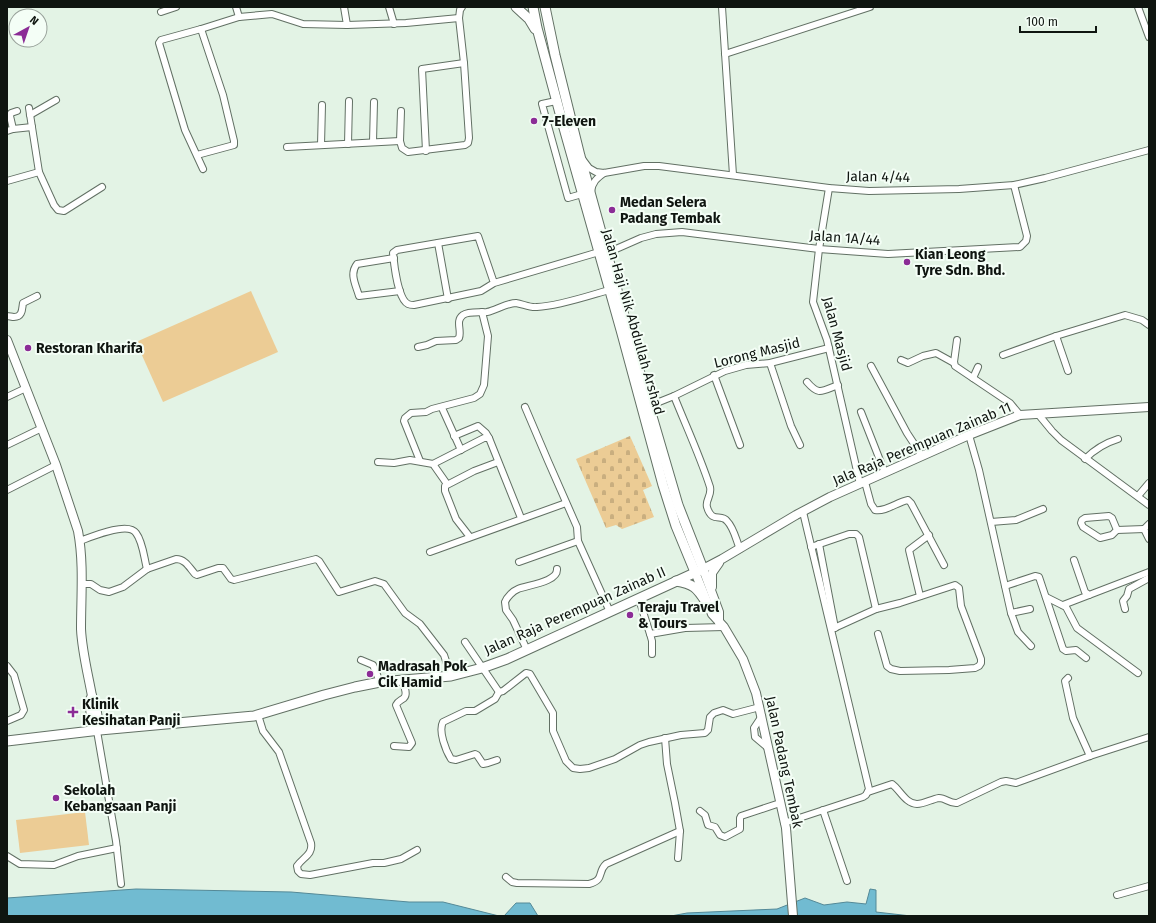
<svg xmlns="http://www.w3.org/2000/svg" width="1156" height="923" viewBox="0 0 1156 923" font-family="'Fira Sans',sans-serif">
<style>
.grass{fill:#eccc95}
.cemetery{fill:url(#cemetery-stones)}
.water{fill:#71bbd1;stroke:#548997}
.lines{fill:none;stroke-linecap:round;stroke-linejoin:round}
.street-casing{stroke:#627064;stroke-width:8}
.secondary-casing{stroke:#627064;stroke-width:10}
.primary-casing{stroke:#627064;stroke-width:11}
.street{stroke:#fff;stroke-width:6}
.secondary{stroke:#fff;stroke-width:8}
.primary{stroke:#fff;stroke-width:9}
.poi-dot{fill:#8b2c96;stroke:#f4fef6;stroke-width:1.5}
.labels{text-anchor:middle;dominant-baseline:central;stroke-width:4;stroke-linejoin:round;paint-order:stroke}
.poi-label{font-size:14px;font-weight:bold;fill:#0f1510;stroke:#f4fef6;text-anchor:start}
.street-label{font-size:14px;fill:#0f1510;stroke:#f4fef6}
</style>
<defs>
<pattern id="cemetery-stones" width="16" height="16" patternUnits="userSpaceOnUse"><rect width="16" height="16" fill="#eccc95"/><path d="M2 7V4a2 2 0 0 1 4 0v3zM10 15v-3a2 2 0 0 1 4 0v3z" fill="#c9ae7f"/></pattern>
</defs>
<rect width="100%" height="100%" fill="#e3f3e5"/>
<g class="grass">
<path d="M 251,291 L 278,352 L 163,402 L 136,342 Z"/>
<path d="M 85,812 L 89,845 L 20,853 L 16,820 Z"/>
</g>
<path class="cemetery" d="M 630,436 L 652,486 L 643,490 L 654,517 L 622,529 L 616,525 L 606,528 L 576,459 Z"/>
<g class="water">
<path d="M 136,889 L 291,892 L 409,902 L 443,902 L 499,916 L 7,916 L 7,898 Z"/>
<path d="M 870,889 L 876,890 L 876,912 L 911,916 L 671,916 L 687,913 L 777,909 L 805,898 L 824,905 L 847,902 L 866,904 Z"/>
<path d="M 516,903 L 530,903 L 538,916 L 504,916 Z"/>
</g>
<g class="lines">
<defs>
<g id="street">
<path d="M 236,7 L 239,17"/>
<path d="M 344,7 L 347,25"/>
<path d="M 389,7 L 394,24"/>
<path d="M 722,7 L 733,175"/>
<path d="M 1138,7 L 1149,37"/>
<path d="M 161,12 L 176,7"/>
<path d="M 725,54 L 870,7"/>
<path d="M 556,101 L 542,104 L 568,198 L 582,194"/>
<path d="M 29,108 L 39,172"/>
<path d="M 401,111 L 400,141 L 402,148 L 408,152 L 465,145 L 468,143 L 469,138 L 464,63 L 459,18 L 460,10 L 462,7"/>
<path d="M 30,115 L 56,100"/>
<path d="M 13,129 L 32,127"/>
<path d="M 7,131 L 13,129 L 10,116 L 11,113 L 17,111"/>
<path d="M 373,142 L 374,102"/>
<path d="M 348,144 L 349,101"/>
<path d="M 321,145 L 322,105"/>
<path d="M 287,147 L 400,141"/>
<path d="M 426,151 L 422,69 L 464,63"/>
<path d="M 197,155 L 234,145 L 234,141 L 223,95 L 201,29"/>
<path d="M 583,160 L 589,168 L 596,172 L 604,173 L 644,166 L 659,166 L 829,188 L 869,191 L 959,189 L 1014,185 L 1045,178 L 1149,150"/>
<path d="M 203,169 L 185,130 L 159,43 L 161,40 L 201,29 L 239,17 L 272,14 L 303,24 L 347,25 L 406,23 L 459,18"/>
<path d="M 7,181 L 39,172 L 54,205 L 58,210 L 64,211 L 102,187"/>
<path d="M 829,188 L 819,249 L 813,302 L 827,340 L 860,484"/>
<path d="M 591,192 C 592,182 597,178 604,173"/>
<path d="M 438,243 L 448,299"/>
<path d="M 607,253 L 641,238 L 656,234 L 682,232 L 819,249 L 888,254 L 1020,247 L 1026,241 L 1027,236 L 1014,185"/>
<path d="M 394,258 L 357,264 C 349,274 356,285 359,296 L 400,291"/>
<path d="M 494,283 L 478,236 L 397,250 L 393,253 C 394,264 398,299 408,304 C 410,305 412,305 414,305 L 481,291 L 494,283 L 599,252"/>
<path d="M 7,316 C 9,316 12,317 14,317 C 23,317 22,308 23,303 L 37,296"/>
<path d="M 1056,336 L 1068,371"/>
<path d="M 957,340 L 954,362 L 955,366 L 1010,403 L 1020,415"/>
<path d="M 418,347 L 427,345 L 436,341 L 456,340 L 459,338 C 462,330 455,321 463,315 C 469,311 480,313 487,312 C 496,310 507,303 516,303 C 523,304 530,308 537,307 C 559,306 588,296 609,290"/>
<path d="M 1003,355 L 1056,336 L 1125,315 L 1142,320 L 1149,325"/>
<path d="M 901,360 L 908,363 L 923,356 L 936,353 L 954,363"/>
<path d="M 770,363 L 791,426 L 800,445"/>
<path d="M 871,366 L 907,433 L 922,456"/>
<path d="M 714,375 L 740,445"/>
<path d="M 973,378 L 978,367"/>
<path d="M 807,382 C 819,396 822,391 838,385"/>
<path d="M 674,396 C 686,426 700,456 710,487 C 712,496 705,500 707,507 C 712,524 721,513 727,521 C 734,528 736,540 740,549"/>
<path d="M 7,397 L 26,388"/>
<path d="M 649,406 L 674,396 L 725,371 L 746,365 L 770,363 L 829,348"/>
<path d="M 525,407 L 548,461 L 577,527 L 578,541 L 610,612"/>
<path d="M 442,408 L 461,450"/>
<path d="M 861,412 L 885,473"/>
<path d="M 1038,414 L 1052,431 L 1061,440 L 1149,505"/>
<path d="M 969,435 L 979,470 L 1011,613 L 1018,632 L 1031,646"/>
<path d="M 454,436 L 478,426 L 486,433 L 489,438"/>
<path d="M 7,445 L 42,428"/>
<path d="M 1085,459 C 1095,449 1105,443 1118,439"/>
<path d="M 420,461 L 404,421 L 405,418 L 411,413 L 426,412 L 432,409 L 474,398 L 480,394 L 484,385 L 488,336 L 482,312"/>
<path d="M 378,462 L 394,463 L 410,460 L 433,464 L 447,484"/>
<path d="M 433,464 L 484,438 L 489,438 L 521,518"/>
<path d="M 865,482 L 871,504 L 875,510 C 886,512 897,502 908,500 L 911,503 L 944,565"/>
<path d="M 7,490 L 56,465"/>
<path d="M 1138,496 L 1149,483"/>
<path d="M 1109,516 L 1112,518 L 1117,530 L 1112,535 L 1100,538 L 1083,527 L 1081,523 L 1082,520 L 1085,518 Z"/>
<path d="M 991,522 L 1016,520 L 1043,509"/>
<path d="M 1149,524 L 1144,529 L 1149,539"/>
<path d="M 1117,530 L 1144,529"/>
<path d="M 470,537 L 456,519 L 445,491 L 445,486 L 474,471 L 498,462"/>
<path d="M 80,541 C 91,537 128,521 136,533 C 143,542 144,558 147,569"/>
<path d="M 819,544 L 835,628"/>
<path d="M 811,547 L 849,534 L 856,534 L 859,537 L 876,609"/>
<path d="M 430,552 L 566,503"/>
<path d="M 1074,560 L 1085,592 L 1089,595 L 1149,572"/>
<path d="M 519,562 L 578,541"/>
<path d="M 82,584 L 91,584 L 100,590 L 109,592 L 123,587 L 147,569 L 176,559 C 185,559 189,567 195,574 L 197,575 L 218,568 L 223,568 L 231,579 L 234,580 L 316,559 L 319,561 L 339,592 L 375,581 L 384,584 L 405,613 L 420,624 L 444,655 L 451,676"/>
<path d="M 1005,586 L 1035,576 L 1039,577 L 1063,649 L 1066,651 L 1076,650 L 1086,658"/>
<path d="M 920,596 L 909,550 L 929,535"/>
<path d="M 1046,597 L 1066,607 L 1077,628 L 1138,673"/>
<path d="M 639,599 L 650,634 L 685,628 L 724,627"/>
<path d="M 1063,605 L 1089,595"/>
<path d="M 1125,609 L 1123,601 L 1127,596 L 1129,589 L 1149,578"/>
<path d="M 1011,613 L 1030,609"/>
<path d="M 832,629 L 876,609 L 900,603 L 955,585 L 959,588 L 961,606 L 981,659 L 981,663 L 979,666 L 975,668 L 949,670 L 900,671 L 891,669 L 887,666 L 878,634"/>
<path d="M 650,634 L 652,641 L 652,654"/>
<path d="M 465,642 L 499,692 L 503,691 L 526,673 L 530,674 L 553,713 L 553,731 L 566,761 L 573,768 L 580,769 L 589,768 L 615,759 L 640,745 L 649,742 L 681,735 L 705,733 L 708,730 L 710,717 L 714,713 L 723,710 L 733,714 L 760,707"/>
<path d="M 527,650 L 513,620 L 506,610 L 505,602 C 507,597 513,591 518,589 C 528,585 558,582 557,569"/>
<path d="M 361,660 L 373,665 L 380,682"/>
<path d="M 7,666 L 14,675 L 24,710 L 21,715 L 7,721"/>
<path d="M 1068,678 L 1065,681 L 1073,718 L 1090,756"/>
<path d="M 258,715 L 263,731 L 279,752 L 311,843 C 313,855 303,857 297,866 L 298,871 L 301,874 L 310,875 L 373,863 L 384,863 L 401,859 L 417,850"/>
<path d="M 762,716 L 754,728 L 755,737 L 768,748"/>
<path d="M 97,731 L 116,841 L 121,884"/>
<path d="M 665,738 L 667,764 L 675,803 L 680,831 L 678,858"/>
<path d="M 394,746 L 409,747 L 412,743 L 396,705 C 398,701 400,701 404,698 C 408,694 404,686 402,680"/>
<path d="M 497,760 L 488,763 L 483,764 L 477,755 L 475,754 L 456,760 L 451,759 C 446,751 438,731 443,722 L 466,711 L 475,711 L 495,699 L 499,692"/>
<path d="M 868,792 L 892,784 C 900,790 906,804 917,804 C 924,804 932,799 939,798 C 946,798 950,804 957,803 L 1001,782 L 1006,781 L 1016,783 L 1090,756 L 1149,737"/>
<path d="M 823,810 L 847,881"/>
<path d="M 700,811 L 705,815 L 708,825 L 715,827 L 720,835 L 725,837 L 740,829 L 740,818 L 741,816 L 780,803"/>
<path d="M 784,823 L 863,797 L 866,795 L 869,789 L 803,512"/>
<path d="M 7,856 L 20,864 L 54,865 L 78,856 L 117,848"/>
<path d="M 506,877 L 512,882 L 517,883 L 589,884 C 605,880 597,872 606,864 L 680,831"/>
<path d="M 1117,895 L 1149,886"/>
</g>
<g id="secondary">
<path d="M 7,340 L 56,465 L 78,531 C 84,563 81,596 81,629 C 82,651 88,674 92,696 L 95,701 L 100,730"/>
<path d="M 695,572 L 712,614 L 724,627 L 743,659 L 756,693 L 786,828 L 793,916"/>
<path d="M 712,587 L 712,573 L 719,563"/>
<path d="M 719,622 L 719,612 L 703,569 L 722,559 L 796,515 L 830,497 L 969,435 L 1020,415 L 1149,407"/>
<path d="M 92,696 L 89,701 L 93,731"/>
</g>
<g id="primary">
<path d="M 516,7 L 529,19 L 535,29"/>
<path d="M 533,7 L 537,28 L 564,128 L 621,330 L 663,485 L 676,526 L 695,572"/>
<path d="M 676,581 C 694,584 697,588 706,602"/>
<path d="M 7,741 L 100,730 L 254,716 L 324,695 L 355,687 L 380,682 L 451,676 L 482,668 L 507,659 L 703,569 L 678,505 L 649,406 L 580,156 L 555,55 L 545,7"/>
</g>
</defs>
<use href="#street" class="street-casing"/>
<use href="#secondary" class="secondary-casing"/>
<use href="#primary" class="primary-casing"/>
<use href="#street" class="street"/>
<use href="#secondary" class="secondary"/>
<use href="#primary" class="primary"/>
</g>
<g class="poi-dot">
<circle cx="534" cy="121" r="4"/>
<circle cx="612" cy="210" r="4"/>
<circle cx="907" cy="262" r="4"/>
<circle cx="28" cy="348" r="4"/>
<circle cx="630" cy="615" r="4"/>
<circle cx="370" cy="674" r="4"/>
<path d="M71 706h4v4h4v4h-4v4h-4v-4h-4v-4h4z"/>
<circle cx="56" cy="798" r="4"/>
</g>
<g class="labels">
<g class="poi-label">
<text x="542" y="121">7-Eleven</text>
<text x="620" y="202">Medan Selera<tspan x="620" dy="16">Padang Tembak</tspan></text>
<text x="915" y="254">Kian Leong<tspan x="915" dy="16">Tyre Sdn. Bhd.</tspan></text>
<text x="36" y="348">Restoran Kharifa</text>
<text x="638" y="607">Teraju Travel<tspan x="638" dy="16">&amp; Tours</tspan></text>
<text x="378" y="666">Madrasah Pok<tspan x="378" dy="16">Cik Hamid</tspan></text>
<text x="82" y="704">Klinik<tspan x="82" dy="16">Kesihatan Panji</tspan></text>
<text x="64" y="790">Sekolah<tspan x="64" dy="16">Kebangsaan Panji</tspan></text>
</g>
<g class="street-label">
<text transform="translate(878 177) rotate(1)">Jalan 4/44</text>
<text transform="translate(845 238) rotate(4)">Jalan 1A/44</text>
<text transform="translate(633 322) rotate(74)">Jalan Haji Nik Abdullah Arshad</text>
<text transform="translate(837 334) rotate(75)">Jalan Masjid</text>
<text transform="translate(757 353) rotate(-14)">Lorong Masjid</text>
<text transform="translate(922 444) rotate(-23)">Jala Raja Perempuan Zainab 11</text>
<text transform="translate(575 611) rotate(-24)">Jalan Raja Perempuan Zainab II</text>
<text transform="translate(784 762) rotate(78)">Jalan Padang Tembak</text>
</g>
</g>
<rect width="1156" height="923" fill="none" stroke="#0f1510" stroke-width="16"/>
<g transform="translate(28 28) rotate(40)"><circle r="19" fill="#f4fef6" stroke="#98a19a"/>
<path d="M0-3L7 15L0 10L-7 15Z" fill="#8b2c96"/>
<text y="-6" font-size="11" font-weight="bold" text-anchor="middle" fill="#0f1510">N</text>
</g>
<path d="M1020 26v6h76v-6" fill="none" stroke="#0f1510" stroke-width="2"/>
<text x="1026" y="26" font-size="12" fill="#0f1510" stroke="#f4fef6" stroke-width="3" paint-order="stroke">100 m</text>
</svg>
